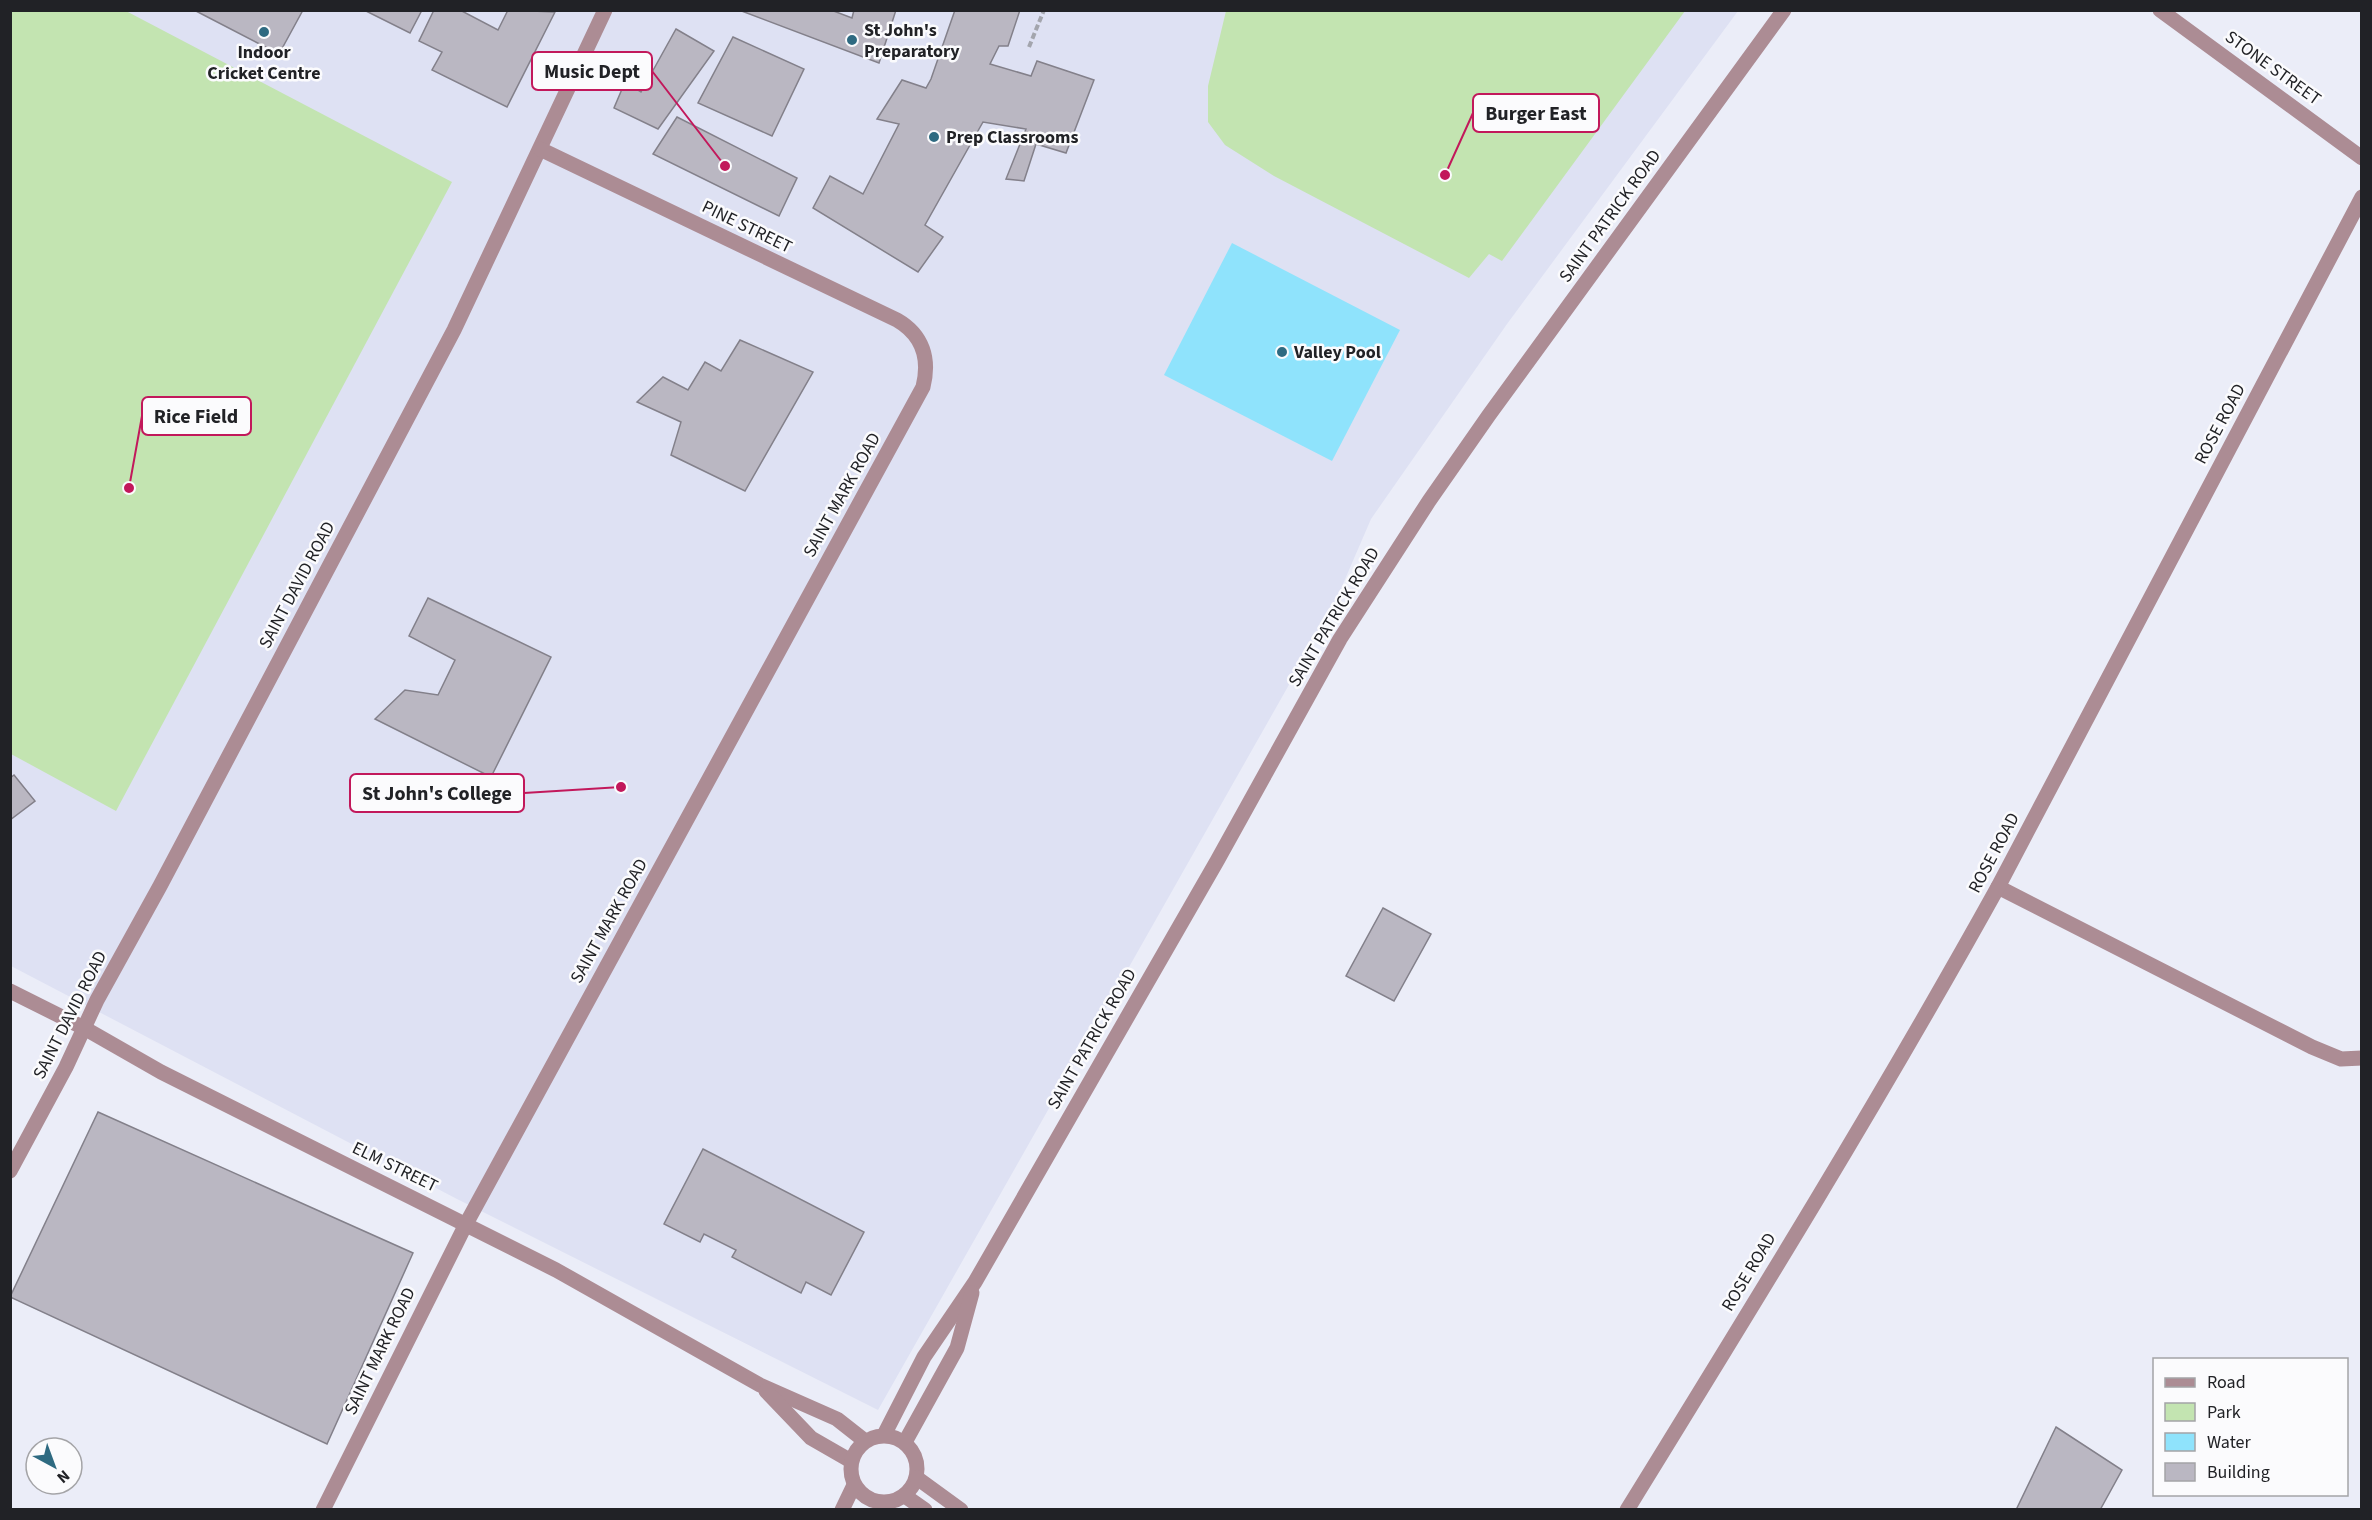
<svg xmlns="http://www.w3.org/2000/svg" width="2372" height="1520" viewBox="0 0 2372 1520" font-family="'Source Sans 3',sans-serif">
<style>
.built{fill:#dee1f3}
.green{fill:#c3e4b1}
.water{fill:#8fe3fc}
.building{fill:#bab7c2;stroke:#83808a;stroke-width:1.5}
.lines{fill:none;stroke-linecap:round;stroke-linejoin:round}
.path{stroke:#a3a5ad;stroke-width:4;stroke-dasharray:6 3;stroke-linecap:butt}
.minor{stroke:#ac8c94;stroke-width:15}
.poi-dot{fill:#2e6a81;stroke:#fbfbfd;stroke-width:2}
.labels{text-anchor:middle;dominant-baseline:central;stroke-width:5;stroke-linejoin:round;paint-order:stroke}
.poi-label{font-size:18px;font-weight:bold;fill:#212226;stroke:#fbfbfd;text-anchor:start}
.street-label{font-size:18px;fill:#212226;stroke:#fbfbfd}
.leader{fill:none;stroke:#c2185b;stroke-width:2}
.callout-dot{fill:#c2185b;stroke:#fbfbfd;stroke-width:2}
.callout{fill:#fbfbfd;stroke:#c2185b;stroke-width:2}
.callout-label{font-size:20px;text-anchor:middle;font-weight:bold;fill:#212226}
</style>
<rect width="100%" height="100%" fill="#ebedf8"/>
<path class="built" d="M 10,11 L 1738,11 L 1507,324 L 1371,519 L 1333,607 L 878,1410 L 457,1199 L 11,966 Z"/>
<g class="green">
<path d="M 10,11 L 126,11 L 452,182 L 116,811 L 11,754 Z"/>
<path d="M 1226,11 L 1226,10 L 1685,11 L 1502,261 L 1489,254 L 1469,278 L 1274,176 L 1225,145 L 1208,122 L 1208,86 Z"/>
</g>
<path class="water" d="M 1232,243 L 1400,330 L 1332,461 L 1164,375 Z"/>
<g class="building">
<path d="M 194,10 L 303,10 L 279,54 Z"/>
<path d="M 364,10 L 422,10 L 410,33 Z"/>
<path d="M 434,10 L 460,10 L 498,30 L 508,10 L 555,12 L 507,107 L 432,70 L 442,52 L 419,41 Z"/>
<path d="M 739,10 L 831,10 L 852,18 L 854,10 L 896,10 L 879,63 Z"/>
<path d="M 955,10 L 1020,10 L 1008,46 L 999,46 L 990,64 L 1031,76 L 1037,61 L 1094,80 L 1066,153 L 1036,144 L 1024,181 L 1006,179 L 1026,129 L 983,122 L 925,225 L 943,237 L 918,272 L 813,208 L 830,176 L 863,194 L 899,124 L 877,119 L 902,80 L 926,88 L 931,79 Z"/>
<path d="M 676,29 L 714,51 L 658,129 L 614,108 L 625,82 L 641,92 Z"/>
<path d="M 733,37 L 804,69 L 772,136 L 698,103 Z"/>
<path d="M 677,117 L 797,178 L 779,216 L 653,154 Z"/>
<path d="M 740,340 L 813,372 L 745,491 L 671,455 L 681,422 L 637,402 L 663,377 L 688,390 L 705,362 L 721,371 Z"/>
<path d="M 428,598 L 551,657 L 491,777 L 375,719 L 405,690 L 438,695 L 455,660 L 409,636 Z"/>
<path d="M 14,775 L 35,801 L 10,820 L 10,778 Z"/>
<path d="M 1383,908 L 1431,934 L 1394,1001 L 1346,976 Z"/>
<path d="M 98,1112 L 413,1253 L 327,1444 L 10,1297 Z"/>
<path d="M 703,1149 L 864,1232 L 831,1295 L 806,1282 L 801,1293 L 732,1257 L 736,1250 L 704,1234 L 700,1242 L 664,1224 Z"/>
<path d="M 2056,1427 L 2122,1470 L 2100,1510 L 2016,1510 Z"/>
</g>
<g class="lines">
<path class="path" d="M 1029,47 L 1044,10"/>
<g class="minor">
<path d="M 2160,10 L 2362,158"/>
<path d="M 1998,887 L 2312,1047 L 2341,1059 L 2362,1058"/>
<path d="M 10,991 L 84,1028 L 161,1072 L 556,1270 L 760,1385 L 837,1419 L 865,1441"/>
<path d="M 10,1171 L 66,1067 L 97,1000 L 160,886 L 454,330 L 605,10"/>
<path d="M 766,1391 L 811,1438 L 851,1461"/>
<path d="M 884,1435 L 924,1357 L 975,1282 L 1217,861 L 1340,639 L 1429,501 L 1489,415 L 1784,10"/>
<circle cx="884" cy="1469" r="33"/>
<path d="M 905,1442 L 957,1348 L 972,1293"/>
<path d="M 917,1478 L 961,1510"/>
<path d="M 905,1496 L 925,1510"/>
<path d="M 323,1510 L 466,1224 L 923,387 C 930,359 923,335 897,320 L 540,149"/>
<path d="M 842,1510 L 854,1485"/>
<path d="M 1627,1510 C 1754,1304 1881,1098 1998,887 L 2362,197"/>
</g>
</g>
<g class="poi-dot">
<circle cx="264" cy="32" r="6"/>
<circle cx="852" cy="40" r="6"/>
<circle cx="934" cy="137" r="6"/>
<circle cx="1282" cy="352" r="6"/>
</g>
<g class="labels">
<g class="poi-label">
<text x="864" y="30">St John's<tspan x="864" dy="21">Preparatory</tspan></text>
<text x="264" y="52" text-anchor="middle">Indoor<tspan x="264" dy="21">Cricket Centre</tspan></text>
<text x="946" y="137">Prep Classrooms</text>
<text x="1294" y="352">Valley Pool</text>
</g>
<g class="street-label">
<text transform="translate(2273 68) rotate(36)">STONE STREET</text>
<text transform="translate(1610 216) rotate(-54)">SAINT PATRICK ROAD</text>
<text transform="translate(747 227) rotate(26)">PINE STREET</text>
<text transform="translate(2220 424) rotate(-62)">ROSE ROAD</text>
<text transform="translate(842 495) rotate(-61)">SAINT MARK ROAD</text>
<text transform="translate(297 585) rotate(-62)">SAINT DAVID ROAD</text>
<text transform="translate(1334 617) rotate(-59)">SAINT PATRICK ROAD</text>
<text transform="translate(1994 853) rotate(-62)">ROSE ROAD</text>
<text transform="translate(609 921) rotate(-61)">SAINT MARK ROAD</text>
<text transform="translate(70 1015) rotate(-63)">SAINT DAVID ROAD</text>
<text transform="translate(1092 1039) rotate(-60)">SAINT PATRICK ROAD</text>
<text transform="translate(395 1167) rotate(26)">ELM STREET</text>
<text transform="translate(1749 1272) rotate(-59)">ROSE ROAD</text>
<text transform="translate(380 1351) rotate(-64)">SAINT MARK ROAD</text>
</g>
</g>
<path class="leader" d="M725 166L652 71M1445 175L1473 113M129 488L142 416M621 787L524 793"/>
<g class="callout-dot">
<circle cx="725" cy="166" r="6"/>
<circle cx="1445" cy="175" r="6"/>
<circle cx="129" cy="488" r="6"/>
<circle cx="621" cy="787" r="6"/>
</g>
<g class="callout">
<rect x="532" y="52" width="120" height="38" rx="6"/>
<rect x="1473" y="94" width="126" height="38" rx="6"/>
<rect x="142" y="397" width="109" height="38" rx="6"/>
<rect x="350" y="774" width="174" height="38" rx="6"/>
</g>
<g class="callout-label">
<text x="592" y="78">Music Dept</text>
<text x="1536" y="120">Burger East</text>
<text x="196" y="423">Rice Field</text>
<text x="437" y="800">St John's College</text>
</g>
<rect width="2372" height="1520" fill="none" stroke="#212226" stroke-width="24"/>
<rect x="2153" y="1358" width="195" height="138" fill="#fbfbfd" stroke="#a4a4a7" stroke-width="1.5"/>
<rect x="2165" y="1378" width="30" height="9" fill="#ac8c94" stroke="#a4a4a7" stroke-width="1.5"/>
<text x="2207" y="1388" font-size="18" fill="#212226">Road</text>
<rect x="2165" y="1403" width="30" height="18" fill="#c3e4b1" stroke="#a4a4a7" stroke-width="1.5"/>
<text x="2207" y="1418" font-size="18" fill="#212226">Park</text>
<rect x="2165" y="1433" width="30" height="18" fill="#8fe3fc" stroke="#a4a4a7" stroke-width="1.5"/>
<text x="2207" y="1448" font-size="18" fill="#212226">Water</text>
<rect x="2165" y="1463" width="30" height="18" fill="#bab7c2" stroke="#a4a4a7" stroke-width="1.5"/>
<text x="2207" y="1478" font-size="18" fill="#212226">Building</text>
<g transform="translate(54 1466) rotate(139)"><circle r="28" fill="#fbfbfd" stroke="#a4a4a7" stroke-width="1.5"/>
<path d="M0-4.5L10 22L0 15L-10 22Z" fill="#2e6a81"/>
<text y="-9" font-size="16" font-weight="bold" text-anchor="middle" fill="#212226">N</text>
</g>
</svg>
